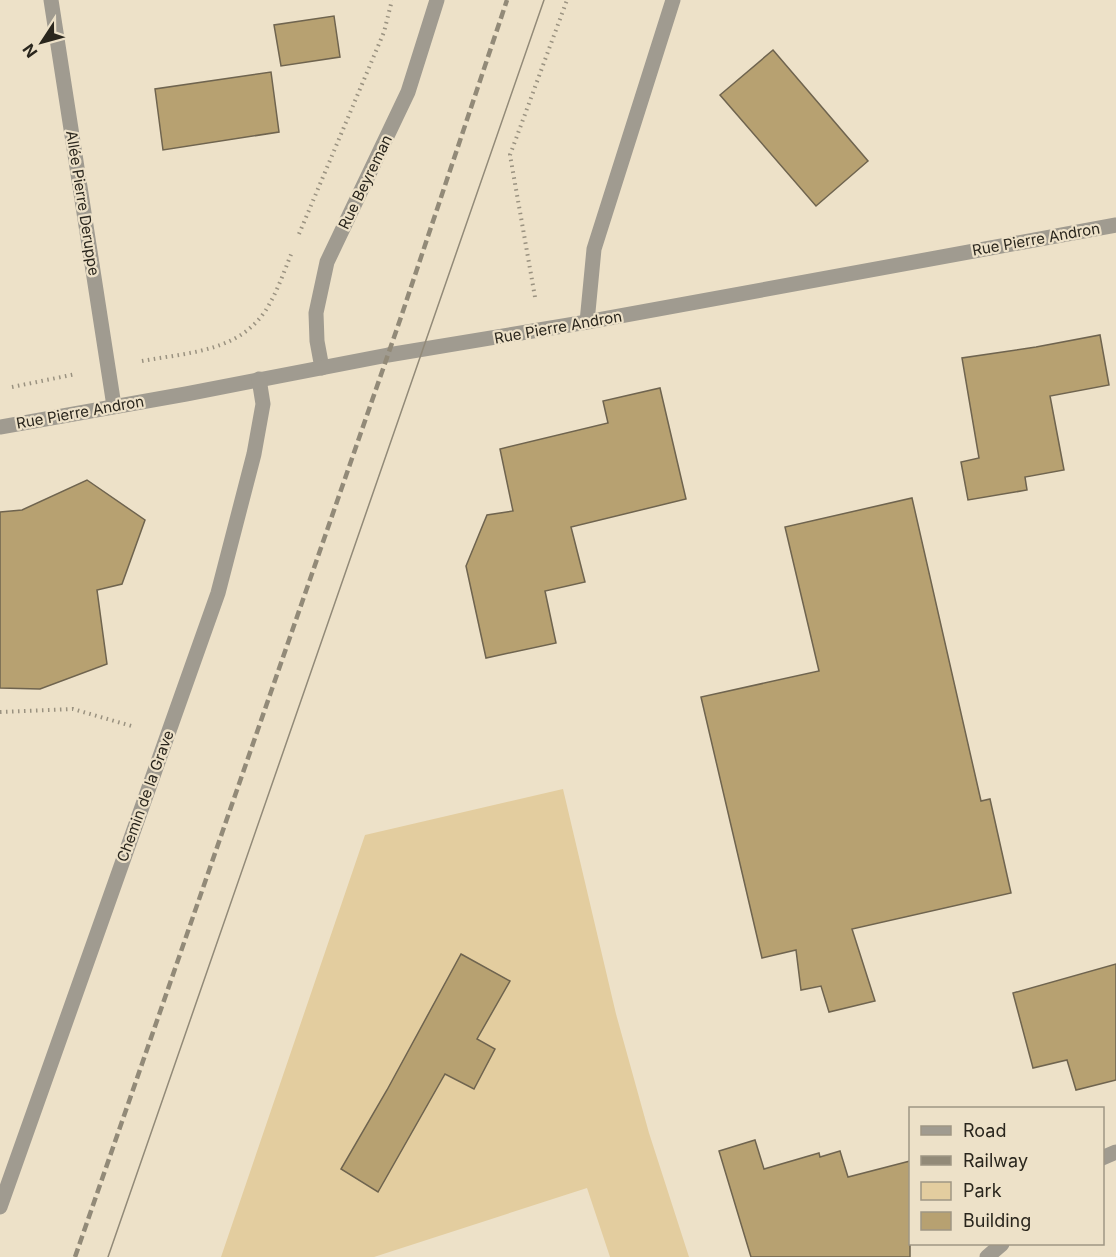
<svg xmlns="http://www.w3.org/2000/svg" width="1116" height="1257" viewBox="0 0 1116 1257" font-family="Inter,sans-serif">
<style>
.green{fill:#e3cd9f}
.building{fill:#b7a171;stroke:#6f644f;stroke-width:1.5}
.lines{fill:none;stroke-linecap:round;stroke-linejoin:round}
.path{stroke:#9a9280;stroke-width:4;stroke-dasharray:1.5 4.5;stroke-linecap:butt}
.minor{stroke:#a09b90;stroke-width:15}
.tram{stroke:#928a78;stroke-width:1.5}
.rail{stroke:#928a78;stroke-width:4.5;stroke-dasharray:9 4.5;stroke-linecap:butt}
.labels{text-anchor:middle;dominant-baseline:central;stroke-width:4.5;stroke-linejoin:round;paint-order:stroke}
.street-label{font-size:15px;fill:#2a261d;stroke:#ede1c8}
</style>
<rect width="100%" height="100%" fill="#ede1c8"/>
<path class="green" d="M 563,789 L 616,1014 L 649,1133 L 689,1257 L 610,1257 L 587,1188 L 374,1257 L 221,1257 L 365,835 Z"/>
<g class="building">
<path d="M 334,16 L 340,57 L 281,66 L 274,25 Z"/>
<path d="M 773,50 L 868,161 L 816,206 L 720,95 Z"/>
<path d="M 271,72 L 279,132 L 163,150 L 155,89 Z"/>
<path d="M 1100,335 L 1109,385 L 1050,396 L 1064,470 L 1025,477 L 1027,490 L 968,500 L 961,462 L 979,458 L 962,358 L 1036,347 Z"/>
<path d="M 660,388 L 686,499 L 571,527 L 585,582 L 545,591 L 556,643 L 486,658 L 466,566 L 487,515 L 513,511 L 500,449 L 608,423 L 603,401 Z"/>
<path d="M 87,480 L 145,520 L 122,584 L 97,590 L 107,664 L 40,689 L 0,688 L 0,512 L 22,510 Z"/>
<path d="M 912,498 L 981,801 L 990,799 L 1011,893 L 852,929 L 875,1001 L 829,1012 L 821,986 L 801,990 L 796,950 L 762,958 L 701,697 L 819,671 L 785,527 Z"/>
<path d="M 461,954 L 510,981 L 477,1039 L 495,1049 L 474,1089 L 445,1074 L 378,1192 L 341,1169 L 387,1090 Z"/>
<path d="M 1116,964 L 1116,1080 L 1076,1090 L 1067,1060 L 1033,1068 L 1013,993 Z"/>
<path d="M 755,1140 L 764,1169 L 819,1153 L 820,1157 L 840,1151 L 848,1177 L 910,1161 L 910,1257 L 751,1257 L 719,1151 Z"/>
</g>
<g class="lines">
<g class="path">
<path d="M 299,234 L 384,32 L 392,0"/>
<path d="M 535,297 L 510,155 L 567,0"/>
<path d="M 142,361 C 190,352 244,352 270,303 C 279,287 285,269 292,252"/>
<path d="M 12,387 L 76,374"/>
<path d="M 0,712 L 73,709 L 135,727"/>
</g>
<g class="minor">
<path d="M 51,0 L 114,406"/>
<path d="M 587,322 L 594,249 L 673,0"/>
<path d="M 322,368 L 317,341 L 316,313 L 327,262 L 408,92 L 437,0"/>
<path d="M 0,427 L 186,394 L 388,355 L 587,322 L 1116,225"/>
<path d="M 1102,1158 L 1116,1152"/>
<path d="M 0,1207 L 218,593 L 254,454 L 263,404 L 259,379"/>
<path d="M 987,1257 L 1002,1244"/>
</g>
<path class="tram" d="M 108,1257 L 544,0"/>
<path class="rail" d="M 75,1257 L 401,317 L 507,0"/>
</g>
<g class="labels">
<g class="street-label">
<text transform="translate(365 182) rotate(-64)">Rue Beyreman</text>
<text transform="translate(83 203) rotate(81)">Allée Pierre Deruppe</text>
<text transform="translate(1036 239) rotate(-10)">Rue Pierre Andron</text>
<text transform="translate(558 327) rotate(-10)">Rue Pierre Andron</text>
<text transform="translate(80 412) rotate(-10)">Rue Pierre Andron</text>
<text transform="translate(145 796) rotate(-70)">Chemin de la Grave</text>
</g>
</g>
<rect x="909" y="1107" width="195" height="138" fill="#ede1c8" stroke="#9f9684" stroke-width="1.5"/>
<rect x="921" y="1126" width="30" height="9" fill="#a09b90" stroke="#9f9684" stroke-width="1.5"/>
<text x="963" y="1137" font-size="18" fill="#2a261d">Road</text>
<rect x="921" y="1156" width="30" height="9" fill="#928a78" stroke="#9f9684" stroke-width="1.5"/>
<text x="963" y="1167" font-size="18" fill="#2a261d">Railway</text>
<rect x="921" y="1182" width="30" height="18" fill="#e3cd9f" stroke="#9f9684" stroke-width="1.5"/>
<text x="963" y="1197" font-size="18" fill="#2a261d">Park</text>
<rect x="921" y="1212" width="30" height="18" fill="#b7a171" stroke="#9f9684" stroke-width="1.5"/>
<text x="963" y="1227" font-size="18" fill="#2a261d">Building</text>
<g transform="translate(42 42) rotate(234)" stroke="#ede1c8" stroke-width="4.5" paint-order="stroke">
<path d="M0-4.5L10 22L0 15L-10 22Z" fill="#2a261d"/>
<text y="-9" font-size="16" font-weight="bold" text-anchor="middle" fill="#2a261d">N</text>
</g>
</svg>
